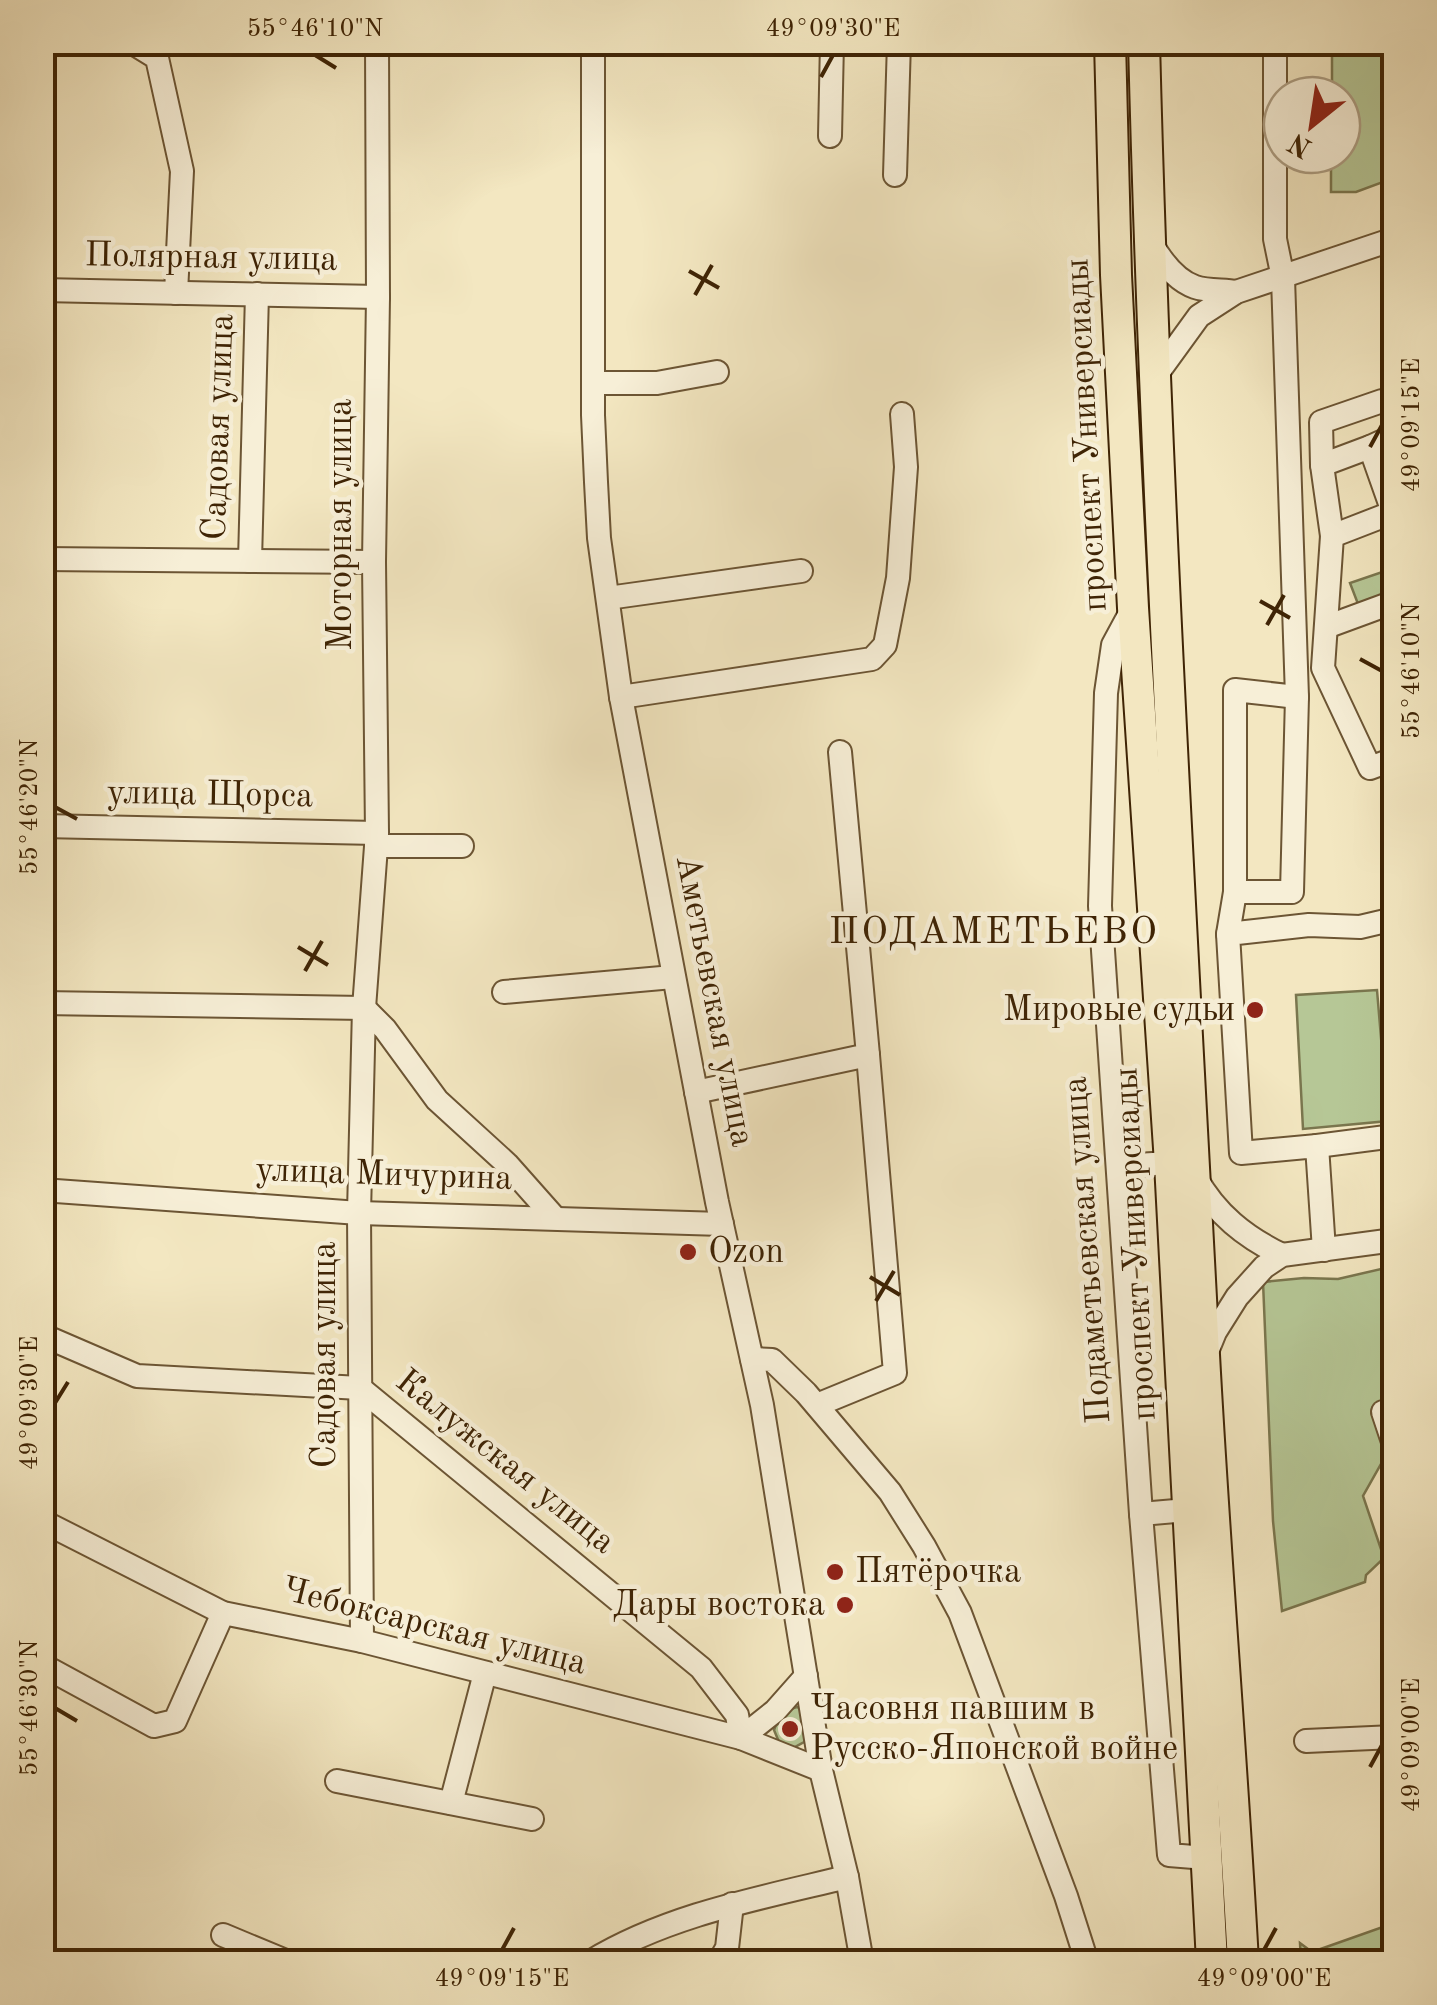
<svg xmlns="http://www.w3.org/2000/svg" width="1437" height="2005" viewBox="0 0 1437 2005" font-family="'Old Standard TT',serif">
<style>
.green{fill:#b6c796;stroke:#7a764e;stroke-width:2.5}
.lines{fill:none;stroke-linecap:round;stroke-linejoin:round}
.minor-casing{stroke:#6c5534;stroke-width:26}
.major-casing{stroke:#3f2405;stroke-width:34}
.minor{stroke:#f7efd7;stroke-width:22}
.major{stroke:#f3e7c1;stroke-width:30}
.ticks{fill:none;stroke:#3f2405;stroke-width:4}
.poi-dot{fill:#8f2418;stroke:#f7efd7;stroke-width:4}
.labels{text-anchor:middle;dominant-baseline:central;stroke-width:9;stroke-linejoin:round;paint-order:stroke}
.street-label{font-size:35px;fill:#3f2405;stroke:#f7efd7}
.poi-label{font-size:35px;fill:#3f2405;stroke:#f7efd7;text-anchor:start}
.neighbourhood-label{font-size:38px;letter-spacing:2.5px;fill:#3f2405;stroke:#f7efd7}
.neatline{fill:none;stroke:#3f2405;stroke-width:4}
.ticks-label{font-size:25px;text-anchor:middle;fill:#3f2405}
</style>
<rect width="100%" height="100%" fill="#f3e7c1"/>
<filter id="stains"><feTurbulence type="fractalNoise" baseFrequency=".002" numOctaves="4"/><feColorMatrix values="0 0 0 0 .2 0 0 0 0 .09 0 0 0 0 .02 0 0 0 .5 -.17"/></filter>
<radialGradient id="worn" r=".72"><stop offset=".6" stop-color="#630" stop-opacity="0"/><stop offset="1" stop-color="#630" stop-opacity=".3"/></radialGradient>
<g class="green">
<path d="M 1332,43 L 1394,43 L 1394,178 L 1356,192 L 1331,192 L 1331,155 L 1342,155 L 1342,95 L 1332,95 Z"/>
<path d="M 1394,568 L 1394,591 L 1358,604 L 1350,583 Z"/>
<path d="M 1377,990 L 1388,1121 L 1303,1129 L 1296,995 Z"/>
<path d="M 1394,1266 L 1394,1399 L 1374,1407 L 1386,1455 L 1363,1496 L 1384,1558 L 1366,1575 L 1365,1582 L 1282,1611 L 1273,1521 L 1263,1282 L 1304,1278 L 1338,1279 Z"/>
<path d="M 797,1707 L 805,1710 L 809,1734 L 804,1742 L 793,1748 L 779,1742 L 774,1730 C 778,1718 785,1710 797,1707 Z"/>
<path d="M 1394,1923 L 1394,1962 L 1301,1962 L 1300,1943 L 1312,1952 Z"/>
</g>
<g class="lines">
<defs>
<g id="minor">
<path d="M 131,42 L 157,58 L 182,171 L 176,293"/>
<path d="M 593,42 L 593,415 L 596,482 L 599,538 L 621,697 L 717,1202 L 762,1405 L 821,1770 L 847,1877 L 862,1962"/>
<path d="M 830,136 L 832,42"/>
<path d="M 895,175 L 899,42"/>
<path d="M 1150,241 C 1160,259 1175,280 1195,287 C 1207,291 1224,290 1236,292"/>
<path d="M 42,290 L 378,297"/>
<path d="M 1154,378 L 1199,316 L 1236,292 L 1394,239"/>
<path d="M 593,383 L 657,383 L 717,372"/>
<path d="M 1322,465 L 1321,422 L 1382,401"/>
<path d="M 1393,512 L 1370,447 L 1394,436"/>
<path d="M 1394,512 L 1332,536 L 1323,668 L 1370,768 L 1394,759"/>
<path d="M 1332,536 L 1322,465 L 1370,447"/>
<path d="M 42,559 L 374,562"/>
<path d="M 250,561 L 257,294"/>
<path d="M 608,598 L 801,571"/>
<path d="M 1133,608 L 1113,645 L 1106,693 L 1100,906 L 1141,1514 L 1169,1855 L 1206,1858"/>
<path d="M 1326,627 L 1394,602"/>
<path d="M 621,697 L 872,659 L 885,645 L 898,578 L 906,467 L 902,414"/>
<path d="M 42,826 L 377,833"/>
<path d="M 376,846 L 462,846"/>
<path d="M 1235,892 L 1292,892 L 1297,697 L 1283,278 L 1275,239 L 1275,42"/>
<path d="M 1228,934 L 1235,892 L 1235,690 L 1297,697"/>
<path d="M 504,992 L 673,977"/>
<path d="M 42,1003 L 364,1008 L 385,1029 L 437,1100 L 507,1164 L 554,1217"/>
<path d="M 696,1092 L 868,1055 L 840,752"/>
<path d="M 1317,1146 L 1394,1136"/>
<path d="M 1119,1166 L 1170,1163"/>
<path d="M 1196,1178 C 1216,1214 1245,1237 1282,1255"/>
<path d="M 42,1190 L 359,1213 L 722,1224"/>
<path d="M 1324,1250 L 1317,1146 L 1241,1153 L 1228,934 L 1309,925 L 1360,927 L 1394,919"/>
<path d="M 42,1335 L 137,1376 L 360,1388 L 701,1668 L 737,1715 L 741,1738 L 775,1711 L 806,1676"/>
<path d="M 1206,1354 L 1215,1332 L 1237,1297 L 1264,1267 L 1282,1255 L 1394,1240"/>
<path d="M 752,1359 L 772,1360 L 806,1393 L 890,1492 L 924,1546 L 960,1613 L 1066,1896 L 1087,1962"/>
<path d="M 817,1405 L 895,1373 L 868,1055"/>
<path d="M 1383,1412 L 1394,1445"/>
<path d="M 1141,1514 L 1187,1510"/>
<path d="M 42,1521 L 223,1613 L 362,1641 L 741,1738 L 821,1770"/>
<path d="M 362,1641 L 359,1213 L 364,1008 L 377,833 L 374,562 L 378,297 L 377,42"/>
<path d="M 42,1665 L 154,1726 L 175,1721 L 223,1613"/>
<path d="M 1306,1741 L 1394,1737"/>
<path d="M 337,1781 L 532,1819"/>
<path d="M 451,1803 L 485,1673"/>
<path d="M 223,1935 L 288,1962"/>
<path d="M 590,1962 C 667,1915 760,1898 847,1877"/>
<path d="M 719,1962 L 727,1948 L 732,1904"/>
</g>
<g id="major">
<path d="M 1110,42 L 1116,275 L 1133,608 L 1170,1163 L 1212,1962"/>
<path d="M 1144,42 C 1155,480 1181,918 1204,1355 C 1215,1558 1232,1760 1243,1962"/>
</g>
</defs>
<use href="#minor" class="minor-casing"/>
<use href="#major" class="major-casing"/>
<use href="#minor" class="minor"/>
<use href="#major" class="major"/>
</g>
<path class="ticks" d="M 315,55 L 336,68M 821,77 L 833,55M 689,271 L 719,288M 695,295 L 712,265M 1370,447 L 1382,425M 1260,601 L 1290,618M 1267,625 L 1284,595M 1360,659 L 1382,671M 55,807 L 77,819M 298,947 L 328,965M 305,971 L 322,941M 870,1277 L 900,1295M 876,1301 L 894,1271M 55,1403 L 68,1382M 55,1708 L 77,1721M 1370,1767 L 1382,1745M 502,1950 L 514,1928M 1264,1950 L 1276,1928"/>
<g class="poi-dot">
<circle cx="1255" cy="1010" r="10"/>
<circle cx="688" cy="1252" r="10"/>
<circle cx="835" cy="1572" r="10"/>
<circle cx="845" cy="1605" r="10"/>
<circle cx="790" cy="1729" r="10"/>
</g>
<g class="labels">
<g class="street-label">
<text transform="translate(211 258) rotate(1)">Полярная улица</text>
<text transform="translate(219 427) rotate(-88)">Садовая улица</text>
<text transform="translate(1087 435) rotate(-93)">проспект Универсиады</text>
<text transform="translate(341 525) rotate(-90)">Моторная улица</text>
<text transform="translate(210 795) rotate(1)">улица Щорса</text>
<text transform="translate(714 1001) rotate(79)">Аметьевская улица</text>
<text transform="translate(384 1175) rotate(2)">улица Мичурина</text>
<text transform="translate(1136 1244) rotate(-93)">проспект Универсиады</text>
<text transform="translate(1088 1250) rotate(-94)">Подаметьевская улица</text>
<text transform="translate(325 1355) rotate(-90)">Садовая улица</text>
<text transform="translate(505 1462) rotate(39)">Калужская улица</text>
<text transform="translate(434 1627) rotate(14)">Чебоксарская улица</text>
</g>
<g class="poi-label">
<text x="1235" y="1010" text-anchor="end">Мировые судьи</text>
<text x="708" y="1252">Ozon</text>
<text x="855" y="1572">Пятёрочка</text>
<text x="825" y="1605" text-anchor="end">Дары востока</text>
<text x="810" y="1709">Часовня павшим в<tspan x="810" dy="40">Русско-Японской войне</tspan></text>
</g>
<g class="neighbourhood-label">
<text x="994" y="933">ПОДАМЕТЬЕВО</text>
</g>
</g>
<rect width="1437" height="2005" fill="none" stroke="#f3e7c1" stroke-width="110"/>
<g transform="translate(1312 125) rotate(210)"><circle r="48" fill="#f7efd7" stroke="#ad9e83" stroke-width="2.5"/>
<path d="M0-8L18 38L0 25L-18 38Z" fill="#8f2418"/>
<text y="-15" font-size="28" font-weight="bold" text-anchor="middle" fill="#3f2405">N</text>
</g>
<rect x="55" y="55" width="1327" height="1895" class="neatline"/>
<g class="ticks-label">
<text x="315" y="36">55°46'10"N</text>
<text x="833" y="36">49°09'30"E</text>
<text transform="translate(1410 425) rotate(-90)" y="9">49°09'15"E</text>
<text transform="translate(1410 671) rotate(-90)" y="9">55°46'10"N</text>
<text transform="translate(28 807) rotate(-90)" y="9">55°46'20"N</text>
<text transform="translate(28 1403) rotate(-90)" y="9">49°09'30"E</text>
<text transform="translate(28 1708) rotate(-90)" y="9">55°46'30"N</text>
<text transform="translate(1410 1745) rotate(-90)" y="9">49°09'00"E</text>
<text x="502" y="1986">49°09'15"E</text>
<text x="1264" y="1986">49°09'00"E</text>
</g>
<rect width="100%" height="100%" filter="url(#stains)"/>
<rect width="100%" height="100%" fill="url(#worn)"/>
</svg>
